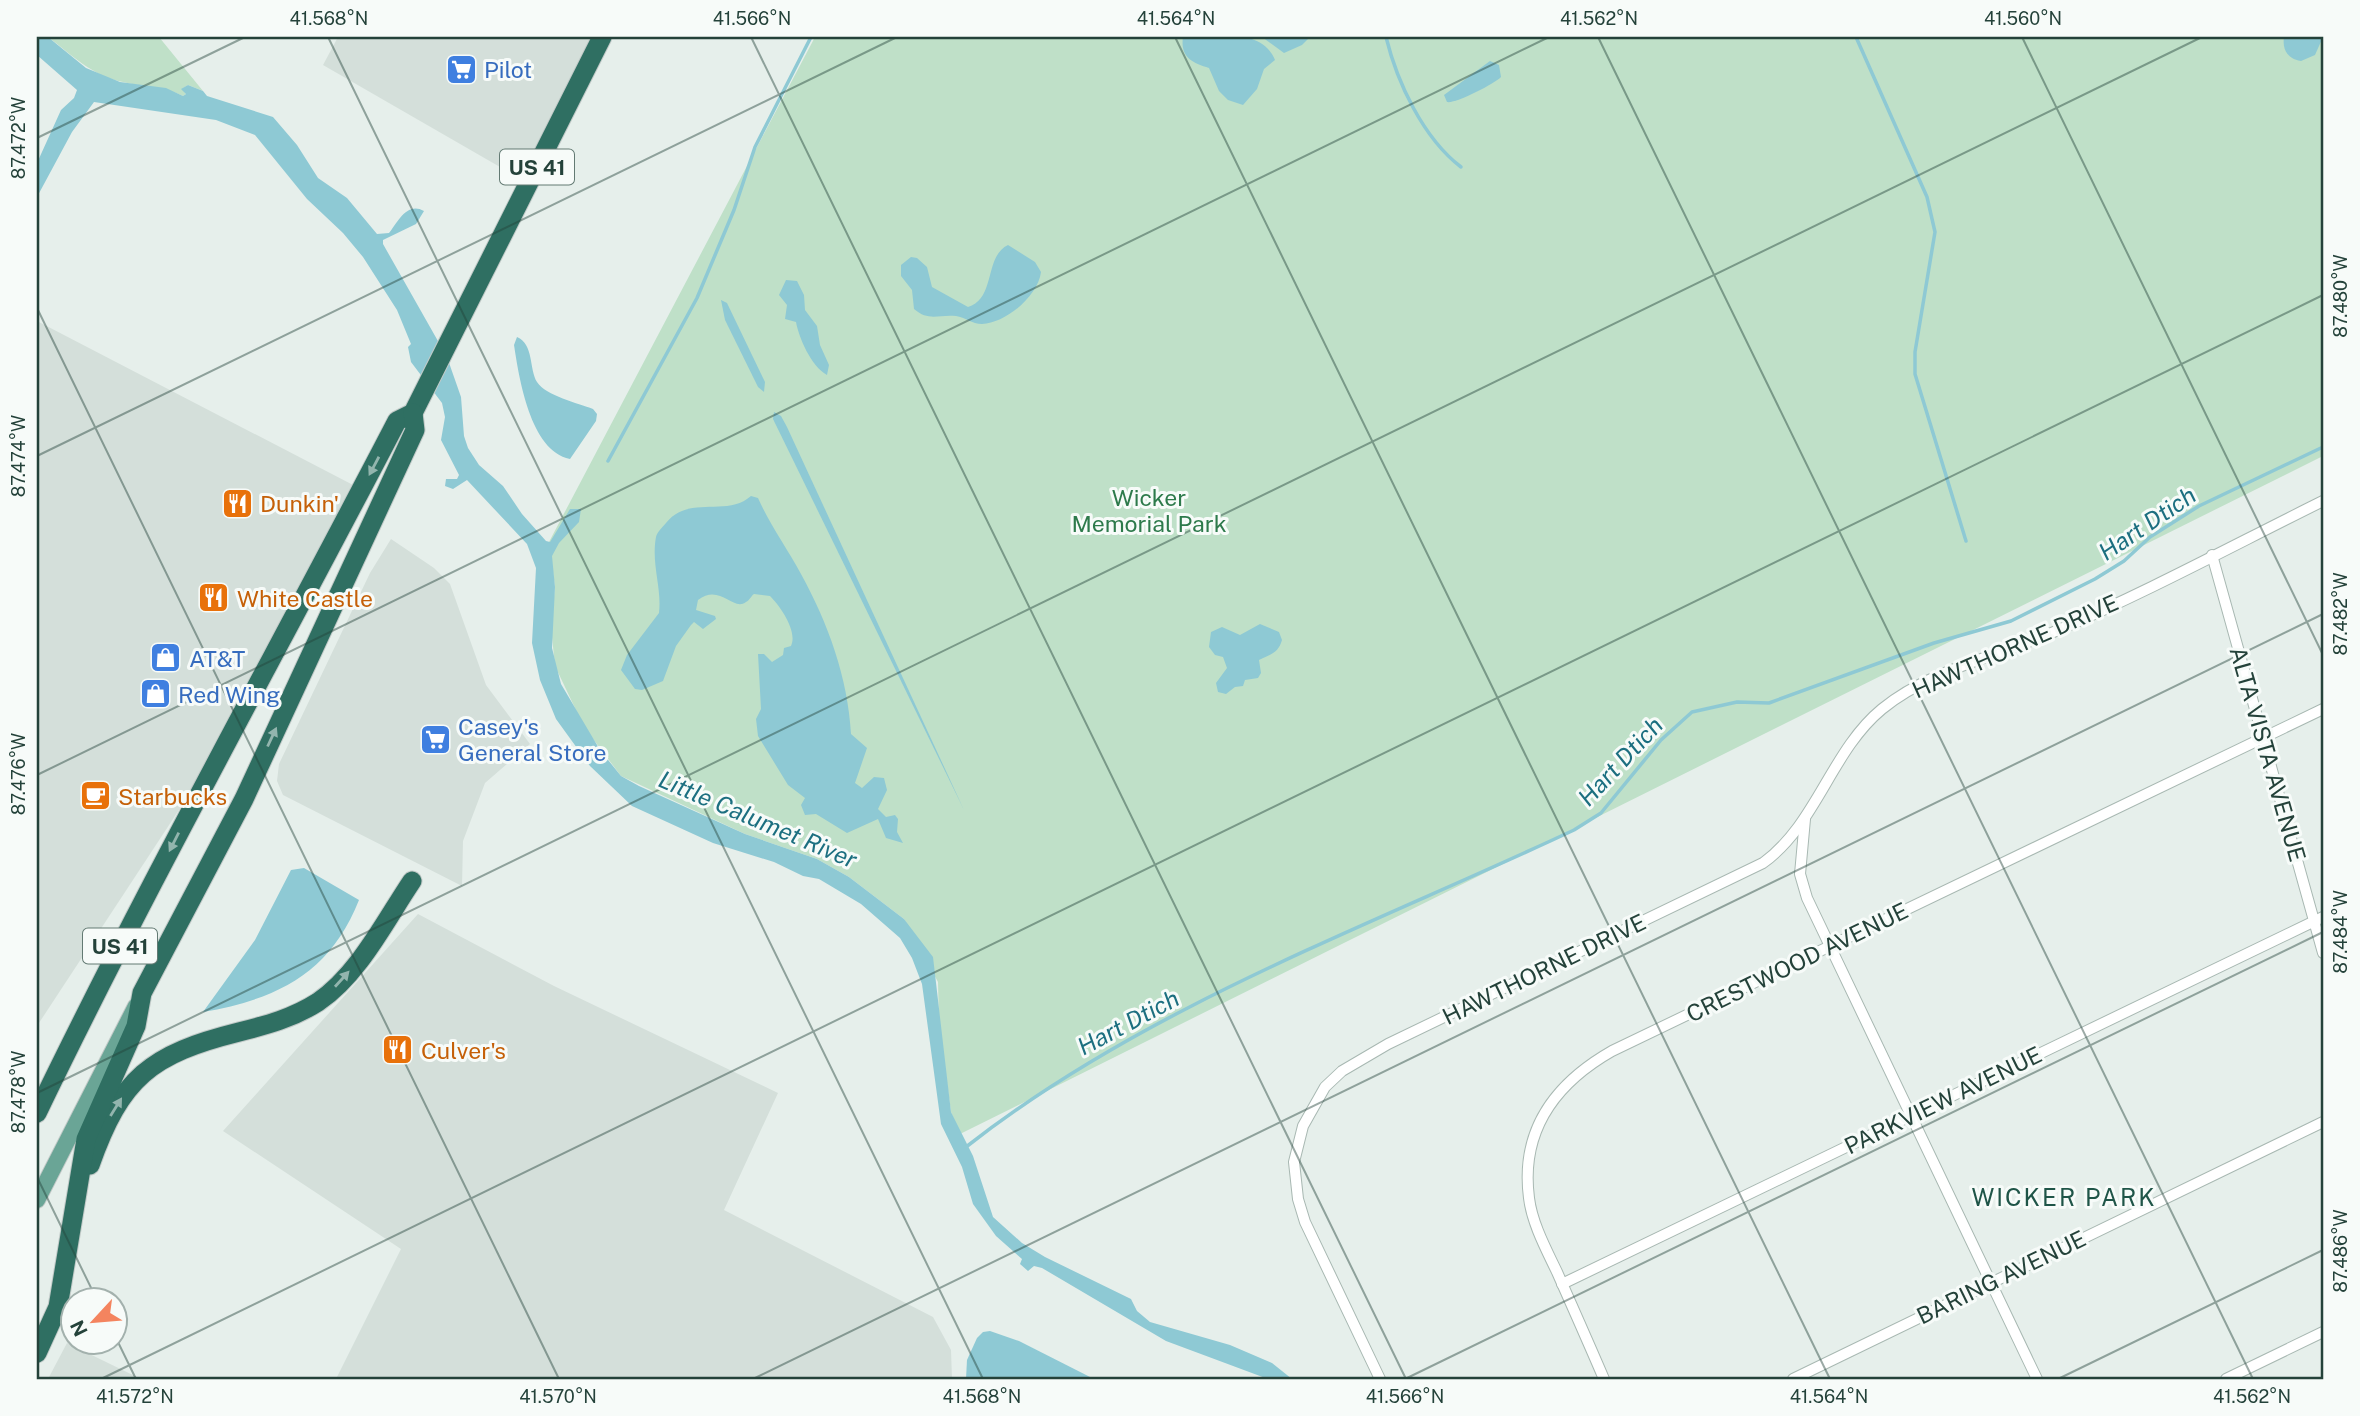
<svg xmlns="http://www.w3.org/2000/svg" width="2360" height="1416" viewBox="0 0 2360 1416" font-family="'Public Sans',sans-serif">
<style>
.built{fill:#d4dfda}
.green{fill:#bfe0c8}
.water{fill:#8ec9d4}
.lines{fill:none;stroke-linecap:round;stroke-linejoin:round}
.stream{stroke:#8ec9d4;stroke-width:3.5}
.street-casing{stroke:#a8b8b2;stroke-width:12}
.primary-casing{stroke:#c2cac8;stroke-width:18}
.highway-casing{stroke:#c2cac8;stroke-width:21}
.street{stroke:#fff;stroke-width:10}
.primary{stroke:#6aa596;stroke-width:16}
.highway{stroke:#2f6f62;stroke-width:19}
.oneway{fill:#93b5ae}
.ticks{fill:none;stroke:#24423a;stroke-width:2;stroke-opacity:0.45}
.labels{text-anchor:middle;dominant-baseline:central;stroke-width:6;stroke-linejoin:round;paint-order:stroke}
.shield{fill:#f7fbf9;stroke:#637a73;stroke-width:2}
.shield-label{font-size:21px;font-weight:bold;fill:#24423a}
.shop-label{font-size:23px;fill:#366cbe;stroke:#f7fbf9;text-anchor:start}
.park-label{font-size:23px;fill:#2d7a4b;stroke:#f7fbf9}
.food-label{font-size:23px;fill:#c56008;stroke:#f7fbf9;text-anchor:start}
.street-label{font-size:23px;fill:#24423a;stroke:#f7fbf9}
.water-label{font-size:24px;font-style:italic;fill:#1c6f80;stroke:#f7fbf9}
.neighbourhood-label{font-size:24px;letter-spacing:2px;fill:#1f5548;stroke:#f7fbf9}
.neatline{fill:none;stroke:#24423a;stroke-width:2.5}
.ticks-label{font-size:18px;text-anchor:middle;fill:#24423a}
</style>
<rect width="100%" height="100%" fill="#e6efeb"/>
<g class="built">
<path d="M 338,37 L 597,37 L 526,182 L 323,65 Z"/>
<path d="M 37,321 L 355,486 L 196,784 L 37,1026 Z"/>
<path d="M 391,539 L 434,568 L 450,584 L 486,685 L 530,744 L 485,783 L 463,841 L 462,886 L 283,795 L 277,781 L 279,764 L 370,573 Z"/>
<path d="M 418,914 L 554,986 L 778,1093 L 724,1210 L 933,1317 L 951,1350 L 952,1379 L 336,1379 L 401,1249 L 223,1131 Z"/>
<path d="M 67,1343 L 141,1379 L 48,1379 Z"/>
</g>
<g class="green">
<path d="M 48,37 L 159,37 L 203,91 L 188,85 L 182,89 L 186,94 L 183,96 C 163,86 144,87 123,82 C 92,76 72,55 48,37 Z"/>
<path d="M 815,37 L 2323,37 L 2323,456 L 960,1134 L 951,1112 L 939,1024 L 938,982 L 904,919 L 849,877 L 817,859 L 745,834 L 621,776 L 584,727 L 555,666 L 551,627 L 555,587 L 549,542 Z"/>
</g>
<g class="water">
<path d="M 37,37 L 48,37 L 86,68 L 120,82 L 166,88 L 183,96 L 186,94 L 181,89 L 188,85 L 203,91 L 207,96 L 273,117 L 297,145 L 318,178 L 347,198 L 377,234 L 389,233 C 397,223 407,201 424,211 L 416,224 L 383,240 L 383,244 L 447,357 L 461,397 L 464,436 L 468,448 L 479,465 L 503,486 L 522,514 L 546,541 L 550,542 L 570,509 L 581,509 L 579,522 L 559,543 L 552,556 L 555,587 L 552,648 L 561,684 L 600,750 L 621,776 L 639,786 L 745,834 L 817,859 L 849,877 L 904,919 L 933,957 L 951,1112 L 973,1156 L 993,1217 L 1022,1243 L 1045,1257 L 1131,1299 L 1137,1311 L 1150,1322 L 1230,1345 L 1272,1363 L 1292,1379 L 1268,1379 L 1166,1341 L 1042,1268 L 1034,1266 L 1028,1271 L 1020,1264 L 1022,1259 L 996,1236 L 973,1204 L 962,1167 L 941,1124 L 922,984 L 912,958 L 900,938 L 861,904 L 819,879 L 803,876 L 774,862 L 713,843 L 632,806 L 590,766 L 556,719 L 540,680 L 532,643 L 536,568 L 527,544 L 467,480 L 453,489 L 445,486 L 446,479 L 457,479 L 459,475 L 441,440 L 445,417 L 442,403 L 411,362 L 408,347 L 411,344 L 397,310 L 363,257 L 343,233 L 307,199 L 255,135 L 216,120 L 94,102 L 72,132 L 37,197 L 37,163 L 61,110 L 74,98 L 77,90 L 37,55 Z"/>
<path d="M 1183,37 C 1212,37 1261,26 1275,60 L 1264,69 L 1257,89 L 1243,105 L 1228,100 L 1219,91 L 1209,68 C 1192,63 1180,57 1183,37 Z"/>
<path d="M 1262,37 L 1310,37 L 1302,45 L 1284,53 Z"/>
<path d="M 2284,37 L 2323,37 L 2315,55 L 2301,61 C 2288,59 2282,50 2284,37 Z"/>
<path d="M 1490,61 L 1499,65 L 1501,77 C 1494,84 1455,104 1447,102 L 1444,95 Z"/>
<path d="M 1008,245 L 1035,262 L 1041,272 C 1038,296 1006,323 982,324 C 972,324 965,317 956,316 C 939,314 929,322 914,309 L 912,290 L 901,276 L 901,265 L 911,257 L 917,258 L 927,267 L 932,287 L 968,307 C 996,299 984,256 1008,245 Z"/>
<path d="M 786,280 L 797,281 L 804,295 L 805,310 L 817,326 L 820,345 L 829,365 L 827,375 C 811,366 799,338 796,322 L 785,319 L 787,305 L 779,295 Z"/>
<path d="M 721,300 L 727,303 L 765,382 L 764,392 L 758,387 L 725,320 Z"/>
<path d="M 517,337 C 534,344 529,369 537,382 C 546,396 578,403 593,409 L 597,414 L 596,421 L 570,459 C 530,451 519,377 514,345 Z"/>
<path d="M 774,412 L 781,416 L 787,427 L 964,810 L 773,419 Z"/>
<path d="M 751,496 L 758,498 C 770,525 787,548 801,574 C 828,623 848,678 851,734 L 867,748 L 855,783 L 862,788 L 874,777 L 884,778 L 887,790 L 878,809 L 886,817 L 895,815 L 898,819 L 897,832 L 903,843 L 886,838 L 878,819 L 847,833 L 816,814 L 805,815 L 801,805 L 805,798 L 788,785 L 758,736 L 756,719 L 761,709 L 758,654 L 764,654 L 772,662 L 783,655 L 784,648 L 791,646 C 798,631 780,606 770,596 L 754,594 C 751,596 750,600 746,602 C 733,612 720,583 698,600 L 696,610 L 715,616 L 716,619 L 703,629 L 694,622 L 691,625 L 676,646 L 663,681 L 642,690 L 635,689 L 621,670 L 627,655 L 659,613 C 662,588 651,564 656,537 C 657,532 662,528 666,523 C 689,494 726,518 751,496 Z"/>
<path d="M 1260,624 L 1279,632 L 1282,640 C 1278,654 1270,654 1259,660 L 1261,673 L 1258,678 L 1245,680 L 1243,686 L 1235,687 L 1226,694 L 1218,692 L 1216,683 L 1227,668 L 1223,657 L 1215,655 L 1209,647 L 1211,632 L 1222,627 L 1240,635 Z"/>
<path d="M 304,868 L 359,900 C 330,973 278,999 203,1012 L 255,940 L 291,870 Z"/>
<path d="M 990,1331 L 1019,1341 L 1094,1379 L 966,1379 L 967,1360 L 977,1338 L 983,1332 Z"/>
</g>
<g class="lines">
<g class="stream">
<path d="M 1386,37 C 1397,82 1423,138 1461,167"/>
<path d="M 1856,37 L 1927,197 L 1935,232 L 1915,352 L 1915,374 L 1966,541"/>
<path d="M 608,461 L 697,298 L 734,210 L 755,147 L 811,37"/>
<path d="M 966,1147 C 1144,1007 1370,926 1574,830 L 1601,813 L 1661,740 L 1692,712 L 1737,702 L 1769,703 L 1934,643 L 2011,621 L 2095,579 L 2124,561 L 2150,537 L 2199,506 L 2323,447"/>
</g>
<defs>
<g id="street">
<path d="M 2212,555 L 2323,953"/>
<path d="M 1805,819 L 1800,874 L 1807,898 L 2037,1379"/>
<path d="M 1562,1284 L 2323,917"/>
<path d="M 1380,1379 L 1305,1222 L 1298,1199 L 1294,1162 L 1303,1126 L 1325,1087 L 1342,1071 L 1388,1044 L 1763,863 C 1817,824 1831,751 1882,709 C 1931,669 1999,656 2056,631 C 2147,592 2234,545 2323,501"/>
<path d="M 1604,1379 C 1589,1344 1573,1308 1557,1272 C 1546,1249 1532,1223 1529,1198 C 1520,1129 1556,1083 1612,1051 L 2323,709"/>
<path d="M 1793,1379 L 2323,1122"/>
<path d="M 2226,1379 L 2323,1332"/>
</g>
<path id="primary" d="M 37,1200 L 136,1006"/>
<g id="highway">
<path d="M 37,1113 C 150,879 277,652 397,421 L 413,413 L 602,37"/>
<path d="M 90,1165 C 121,1077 151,1054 239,1032 C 267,1025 293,1018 318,1002 C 359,974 385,921 412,881"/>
<path d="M 37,1353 L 58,1307 L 86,1139 L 136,1026 L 142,993 L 244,799 L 415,430 L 413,413"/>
</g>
</defs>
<use href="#street" class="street-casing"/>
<use href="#primary" class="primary-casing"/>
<use href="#highway" class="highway-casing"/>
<use href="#street" class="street"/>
<use href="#primary" class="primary"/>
<use href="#highway" class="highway"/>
</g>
<defs><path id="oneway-solid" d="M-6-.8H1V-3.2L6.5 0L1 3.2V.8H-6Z" transform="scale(1.75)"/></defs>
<g class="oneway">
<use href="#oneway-solid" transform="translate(374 466) rotate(118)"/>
<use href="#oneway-solid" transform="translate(272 737) rotate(-65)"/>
<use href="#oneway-solid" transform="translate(174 842) rotate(117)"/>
<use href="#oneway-solid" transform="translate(342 979) rotate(-48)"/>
<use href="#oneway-solid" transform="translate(116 1107) rotate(-58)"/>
</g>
<path class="ticks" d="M 328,37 L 983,1379M 751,37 L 1406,1379M 1175,37 L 1830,1379M 1598,37 L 2253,1379M 2022,37 L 2323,655M 37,138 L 245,37M 37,308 L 559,1379M 37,456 L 897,37M 37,775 L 1549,37M 37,1093 L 2202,37M 37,1177 L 97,1300M 116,1338 L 136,1379M 101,1379 L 2323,295M 753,1379 L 2323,614M 1405,1379 L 2323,932M 2058,1379 L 2323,1250"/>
<defs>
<symbol id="supermarket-square" viewBox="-11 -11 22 22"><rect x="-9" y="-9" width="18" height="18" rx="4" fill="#3f7fe0" stroke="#f7fbf9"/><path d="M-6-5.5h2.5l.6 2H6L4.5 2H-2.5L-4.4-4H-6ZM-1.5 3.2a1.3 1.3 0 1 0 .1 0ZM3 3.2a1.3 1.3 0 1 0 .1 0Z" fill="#fff"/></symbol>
<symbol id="restaurant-square" viewBox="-11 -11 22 22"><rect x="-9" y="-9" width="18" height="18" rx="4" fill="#e8710a" stroke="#f7fbf9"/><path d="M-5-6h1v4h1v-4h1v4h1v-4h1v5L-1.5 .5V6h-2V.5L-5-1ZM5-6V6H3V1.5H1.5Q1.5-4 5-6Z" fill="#fff"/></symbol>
<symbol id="shop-square" viewBox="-11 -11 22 22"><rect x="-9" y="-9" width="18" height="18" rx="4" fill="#3f7fe0" stroke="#f7fbf9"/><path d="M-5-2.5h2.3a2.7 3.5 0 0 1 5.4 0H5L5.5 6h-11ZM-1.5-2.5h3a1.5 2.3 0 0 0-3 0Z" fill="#fff"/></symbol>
<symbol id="cafe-square" viewBox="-11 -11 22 22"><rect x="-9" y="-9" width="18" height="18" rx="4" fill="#e8710a" stroke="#f7fbf9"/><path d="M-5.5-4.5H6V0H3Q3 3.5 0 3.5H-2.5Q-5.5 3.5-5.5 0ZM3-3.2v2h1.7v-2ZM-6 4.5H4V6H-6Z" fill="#fff"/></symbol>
</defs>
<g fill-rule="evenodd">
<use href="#supermarket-square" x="444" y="52" width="35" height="35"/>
<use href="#restaurant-square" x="220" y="486" width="35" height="35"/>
<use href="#restaurant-square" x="196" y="580" width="35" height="35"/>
<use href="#shop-square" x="148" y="640" width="35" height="35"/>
<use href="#shop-square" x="138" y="676" width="35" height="35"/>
<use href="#supermarket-square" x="418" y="722" width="35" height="35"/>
<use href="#cafe-square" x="78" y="778" width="35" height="35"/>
<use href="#restaurant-square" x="380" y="1032" width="35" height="35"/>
</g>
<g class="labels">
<g class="shield">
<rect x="500" y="149.5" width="74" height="35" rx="5"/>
<rect x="83" y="928.5" width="74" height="35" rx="5"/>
</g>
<g class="shield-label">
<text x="537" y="167">US 41</text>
<text x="120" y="946">US 41</text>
</g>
<g class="shop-label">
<text x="484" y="69">Pilot</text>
<text x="189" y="658">AT&amp;T</text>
<text x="178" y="694">Red Wing</text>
<text x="458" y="726">Casey's<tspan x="458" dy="26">General Store</tspan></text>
</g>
<g class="park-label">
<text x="1149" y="497">Wicker<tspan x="1149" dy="26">Memorial Park</tspan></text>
</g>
<g class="food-label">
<text x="260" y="503">Dunkin'</text>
<text x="237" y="598">White Castle</text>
<text x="118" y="796">Starbucks</text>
<text x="421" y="1050">Culver's</text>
</g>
<g class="street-label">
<text transform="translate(2015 646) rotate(-24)">HAWTHORNE DRIVE</text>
<text transform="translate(2268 754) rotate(74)">ALTA VISTA AVENUE</text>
<text transform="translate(1797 962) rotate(-26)">CRESTWOOD AVENUE</text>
<text transform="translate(1544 969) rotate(-26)">HAWTHORNE DRIVE</text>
<text transform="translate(1943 1100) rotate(-26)">PARKVIEW AVENUE</text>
<text transform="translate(2001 1277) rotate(-26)">BARING AVENUE</text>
</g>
<g class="water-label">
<text transform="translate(2147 523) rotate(-34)">Hart Dtich</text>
<text transform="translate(1620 761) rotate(-47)">Hart Dtich</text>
<text transform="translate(758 819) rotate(23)">Little Calumet River</text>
<text transform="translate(1128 1022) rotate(-28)">Hart Dtich</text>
</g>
<g class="neighbourhood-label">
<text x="2064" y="1197">WICKER PARK</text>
</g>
</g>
<rect width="2360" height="1416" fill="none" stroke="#f7fbf9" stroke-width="77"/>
<g transform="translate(94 1321) rotate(244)"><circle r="33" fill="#f7fbf9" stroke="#a3b1ad" stroke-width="2"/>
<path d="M0-5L12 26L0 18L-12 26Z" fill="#f4845f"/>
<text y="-10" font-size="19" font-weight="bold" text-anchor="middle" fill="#24423a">N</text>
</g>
<rect x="38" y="38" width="2284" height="1340" class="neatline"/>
<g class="ticks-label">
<text x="329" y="25">41.568°N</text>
<text x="752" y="25">41.566°N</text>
<text x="1176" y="25">41.564°N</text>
<text x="1599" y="25">41.562°N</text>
<text x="2023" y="25">41.560°N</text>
<text transform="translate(19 138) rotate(-90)" y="6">87.472°W</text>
<text transform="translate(2341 296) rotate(-90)" y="6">87.480°W</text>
<text transform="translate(19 456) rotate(-90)" y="6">87.474°W</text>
<text transform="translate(2341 614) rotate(-90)" y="6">87.482°W</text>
<text transform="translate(19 774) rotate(-90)" y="6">87.476°W</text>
<text transform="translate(2341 932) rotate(-90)" y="6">87.484°W</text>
<text transform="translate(19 1092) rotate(-90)" y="6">87.478°W</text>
<text transform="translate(2341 1251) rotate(-90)" y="6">87.486°W</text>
<text x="135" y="1403">41.572°N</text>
<text x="558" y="1403">41.570°N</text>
<text x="982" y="1403">41.568°N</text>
<text x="1405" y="1403">41.566°N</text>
<text x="1829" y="1403">41.564°N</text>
<text x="2252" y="1403">41.562°N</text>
</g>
</svg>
